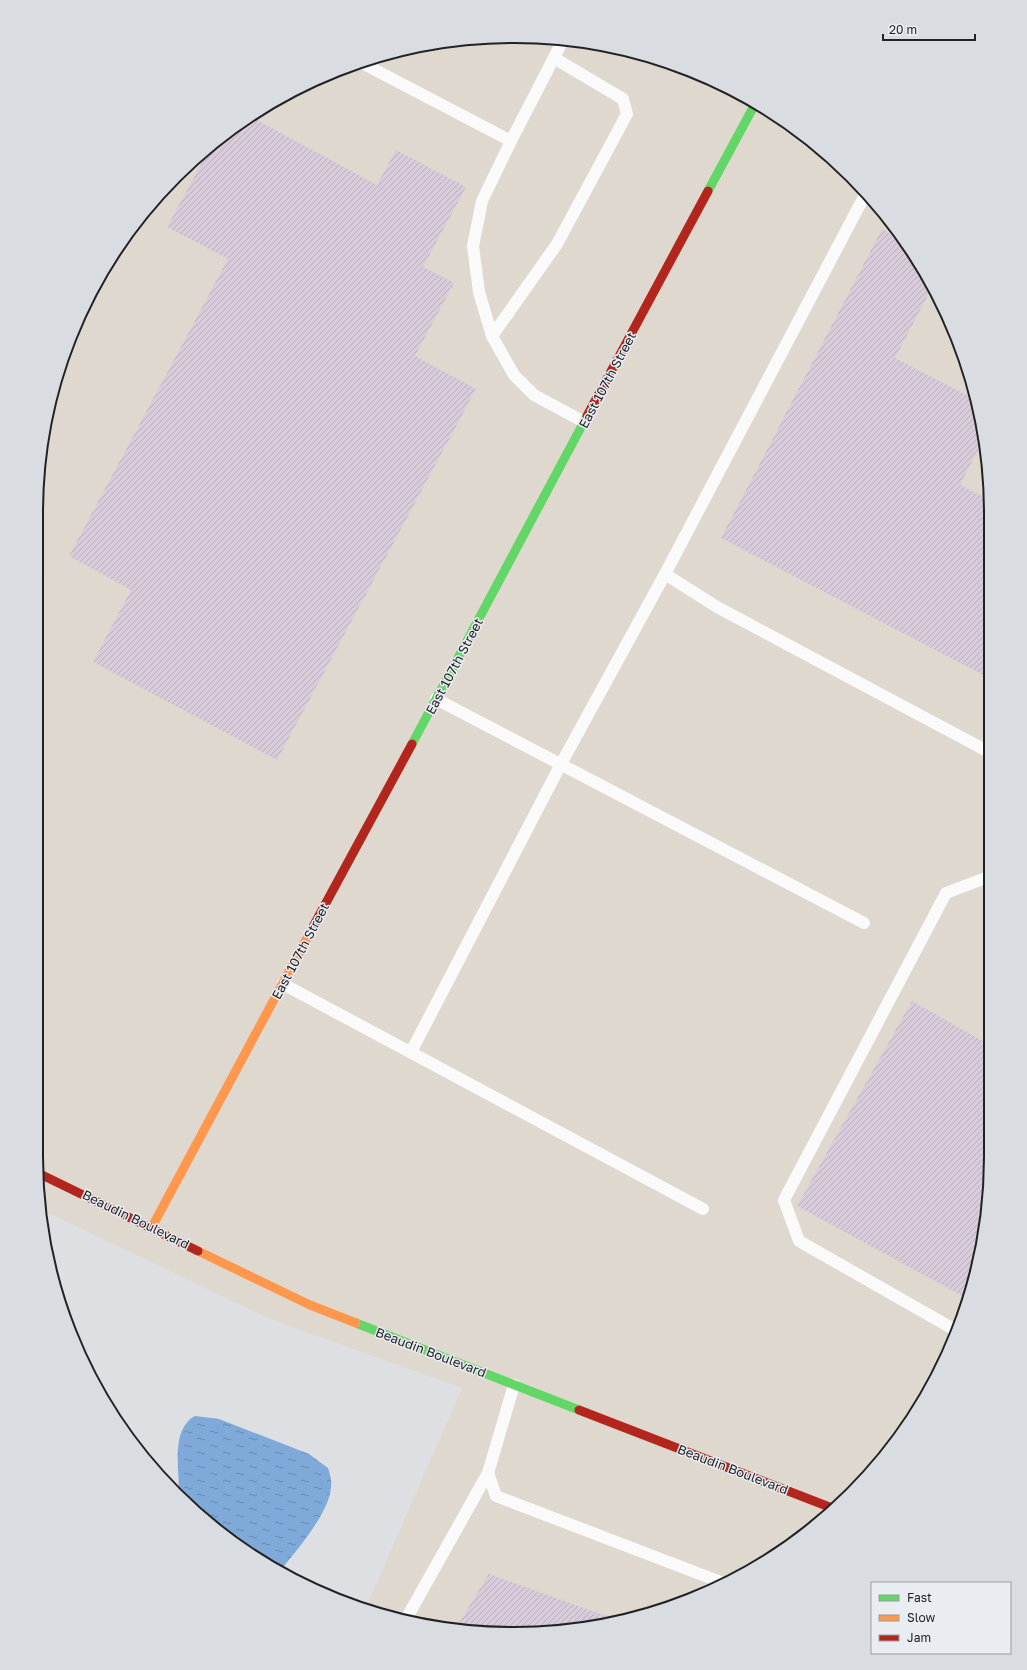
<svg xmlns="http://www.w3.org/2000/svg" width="1027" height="1670" viewBox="0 0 1027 1670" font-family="'Golos Text',sans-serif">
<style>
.industrial{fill:#dfd8cf}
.water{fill:url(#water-ripples)}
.building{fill:url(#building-hatch)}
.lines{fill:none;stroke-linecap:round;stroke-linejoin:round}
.lane{stroke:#fafafb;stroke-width:12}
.fast{stroke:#63d668;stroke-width:9}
.slow{stroke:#ff974d;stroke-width:9}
.jam{stroke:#b3261e;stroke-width:9}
.labels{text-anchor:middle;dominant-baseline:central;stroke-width:3;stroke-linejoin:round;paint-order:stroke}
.street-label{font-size:13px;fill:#212224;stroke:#e9ecf1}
.rim{fill:none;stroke:#212224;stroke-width:2}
</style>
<defs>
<pattern id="water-ripples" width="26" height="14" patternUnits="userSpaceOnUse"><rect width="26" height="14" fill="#7ea9d8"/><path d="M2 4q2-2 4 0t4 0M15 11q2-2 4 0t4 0" fill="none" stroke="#6789af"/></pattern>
<pattern id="building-hatch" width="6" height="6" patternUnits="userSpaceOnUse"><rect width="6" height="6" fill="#d8cbda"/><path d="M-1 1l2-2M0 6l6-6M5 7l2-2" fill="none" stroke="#b9aebb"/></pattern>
</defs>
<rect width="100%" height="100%" fill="#dddfe2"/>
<path class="industrial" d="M 545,37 L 637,52 L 724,85 L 804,135 L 873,199 L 927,275 L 975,390 L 990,482 L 987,1219 L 955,1339 L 892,1447 L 804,1535 L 725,1585 L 667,1609 L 576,1630 L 513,1634 L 421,1625 L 362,1609 L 368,1603 L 462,1388 L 270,1319 L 40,1209 L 40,451 L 72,331 L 135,223 L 198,155 L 275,100 L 360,61 L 451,40 Z"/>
<path class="water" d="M 195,1416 L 219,1419 L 309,1454 L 328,1468 C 330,1474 332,1481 331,1487 C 330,1512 296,1551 280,1571 L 223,1535 L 179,1492 C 179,1467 171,1429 195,1416 Z"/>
<g class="building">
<path d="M 251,117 L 377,185 L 396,150 L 466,187 L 423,267 L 454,283 L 415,356 L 476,389 L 277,760 L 93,662 L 131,590 L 69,556 L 228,259 L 167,227 L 211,146 Z"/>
<path d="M 882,229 L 902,240 L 927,275 L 932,287 L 895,358 L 976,400 L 983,440 L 960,485 L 990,500 L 989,678 L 721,538 Z"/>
<path d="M 912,1001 L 988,1044 L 987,1219 L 966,1298 L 797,1206 Z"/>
<path d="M 489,1574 L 617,1620 L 576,1630 L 513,1634 L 456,1628 Z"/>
</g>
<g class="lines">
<g class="lane">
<path d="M 360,62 L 511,141 L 563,40"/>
<path d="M 511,141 L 482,201 L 473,246 L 479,292 L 492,336 L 514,375 L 534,395 L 584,422"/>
<path d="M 866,193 L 665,574 L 717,607 L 989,752"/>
<path d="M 492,336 L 557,244 L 627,114 L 623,99 L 554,58"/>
<path d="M 436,699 L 864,923"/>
<path d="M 283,984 L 703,1209"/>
<path d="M 411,1052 L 561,764 L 665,574"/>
<path d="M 957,1331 L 799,1241 L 784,1200 L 946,893 L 988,877"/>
<path d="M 488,1473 L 496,1496 L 726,1584"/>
<path d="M 405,1621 L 488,1473 L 514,1385"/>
</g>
<g class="fast">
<path d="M 708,191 L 755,104"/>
<path d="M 412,744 L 587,416"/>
<path d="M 356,1323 L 579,1410"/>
</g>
<g class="slow">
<path d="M 152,1227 L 314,925"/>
<path d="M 198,1251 L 310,1305 L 356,1323"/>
</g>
<g class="jam">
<path d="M 587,416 L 708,191"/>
<path d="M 314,925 L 412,744"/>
<path d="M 40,1174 L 198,1251"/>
<path d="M 579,1410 L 832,1508"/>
</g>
</g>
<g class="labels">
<g class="street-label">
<text transform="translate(607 380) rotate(-62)">East 107th Street</text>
<text transform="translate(454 666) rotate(-62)">East 107th Street</text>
<text transform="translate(300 951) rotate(-62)">East 107th Street</text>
<text transform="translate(136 1219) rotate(26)">Beaudin Boulevard</text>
<text transform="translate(431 1352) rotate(21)">Beaudin Boulevard</text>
<text transform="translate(733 1469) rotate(21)">Beaudin Boulevard</text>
</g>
</g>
<path d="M0 0H1027V1670H0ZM513 43H514A470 470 0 0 1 984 513V1157A470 470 0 0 1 514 1627H513A470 470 0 0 1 43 1157V513A470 470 0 0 1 513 43Z" fill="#d9dce1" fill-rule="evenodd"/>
<path class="rim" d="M513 43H514A470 470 0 0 1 984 513V1157A470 470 0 0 1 514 1627H513A470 470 0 0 1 43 1157V513A470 470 0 0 1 513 43Z"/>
<rect x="871" y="1582" width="140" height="72" fill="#e9ecf1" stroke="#999b9f"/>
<rect x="879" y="1595" width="20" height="6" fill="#63d668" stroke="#999b9f"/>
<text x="907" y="1602" font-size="12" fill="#212224">Fast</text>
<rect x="879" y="1615" width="20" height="6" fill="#ff974d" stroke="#999b9f"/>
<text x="907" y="1622" font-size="12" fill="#212224">Slow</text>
<rect x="879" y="1635" width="20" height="6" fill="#b3261e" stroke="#999b9f"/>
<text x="907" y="1642" font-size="12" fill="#212224">Jam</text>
<path d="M883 34v6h92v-6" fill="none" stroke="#212224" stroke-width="2"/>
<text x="889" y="34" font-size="12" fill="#212224" stroke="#e9ecf1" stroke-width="3" paint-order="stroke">20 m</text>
</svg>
